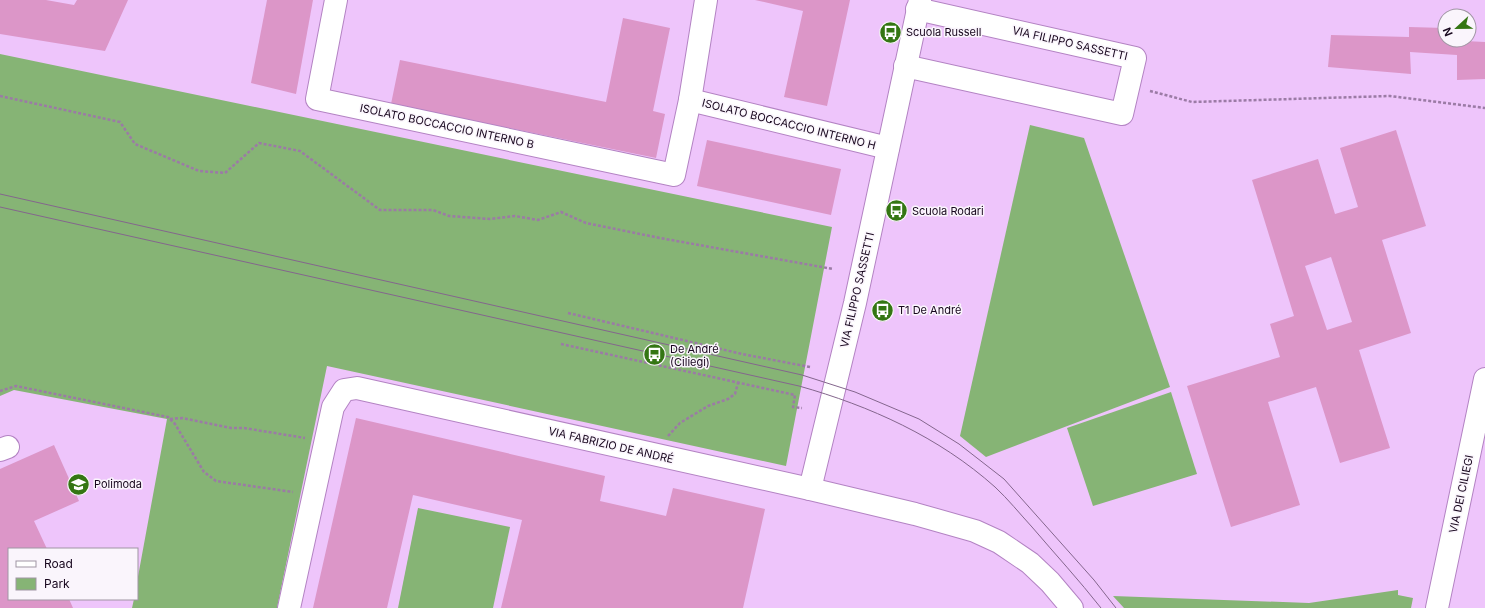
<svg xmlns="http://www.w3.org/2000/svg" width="1485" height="608" viewBox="0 0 1485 608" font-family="Inter,sans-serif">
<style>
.green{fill:#86b475}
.building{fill:#dc96c8;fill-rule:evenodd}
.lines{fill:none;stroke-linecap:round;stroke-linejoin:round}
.minor-casing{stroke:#b383c3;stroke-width:24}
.path{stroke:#9b7ba5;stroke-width:2.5;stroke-dasharray:3 2;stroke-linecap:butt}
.minor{stroke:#fff;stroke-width:22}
.tram{stroke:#84668d;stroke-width:1}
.labels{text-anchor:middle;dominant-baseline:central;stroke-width:3;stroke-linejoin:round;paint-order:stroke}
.poi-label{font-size:11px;fill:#17061d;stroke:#faf5fc;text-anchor:start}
.street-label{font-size:11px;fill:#17061d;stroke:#faf5fc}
</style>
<rect width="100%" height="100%" fill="#eec5fb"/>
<g class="green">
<path d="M 0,54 L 832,227 L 786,466 L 327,366 L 277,608 L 132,608 L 134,599 L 137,599 L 137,582 L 167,419 L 14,390 L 0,396 Z"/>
<path d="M 1030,125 L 1084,138 L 1170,387 L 986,457 L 960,436 Z"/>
<path d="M 1171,392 L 1197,474 L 1093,506 L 1067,428 Z"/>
<path d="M 418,508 L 510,527 L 493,608 L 398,608 Z"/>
<path d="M 1398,590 L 1398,595 L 1413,598 L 1411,608 L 1124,608 L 1113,596 L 1309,603 Z"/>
</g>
<g class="building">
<path d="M 0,0 L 46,0 L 74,5 L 77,0 L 128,0 L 105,51 L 0,34 Z"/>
<path d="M 267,0 L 313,0 L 296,94 L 251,83 Z"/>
<path d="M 755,0 L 850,0 L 827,106 L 784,97 L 803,11 Z"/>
<path d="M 623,18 L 670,28 L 653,111 L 665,114 L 656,158 L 391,104 L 400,60 L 606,102 Z"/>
<path d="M 1409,27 L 1445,28 L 1445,40 L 1485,42 L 1485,79 L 1457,80 L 1457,55 L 1410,52 L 1411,74 L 1328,67 L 1331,35 L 1409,37 Z"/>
<path d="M 1396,130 L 1426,226 L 1382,240 L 1411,333 L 1359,350 L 1390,448 L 1340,463 L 1316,387 L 1268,402 L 1300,505 L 1231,527 L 1187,386 L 1280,357 L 1270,324 L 1294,316 L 1252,180 L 1318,159 L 1335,214 L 1358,207 L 1340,148 ZM 1331,257 L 1352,322 L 1327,330 L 1305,266 Z"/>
<path d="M 707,140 L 841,169 L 831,215 L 697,186 Z"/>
<path d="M 356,418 L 605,476 L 600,501 L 666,516 L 673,488 L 765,509 L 743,608 L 501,608 L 522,520 L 413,495 L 387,608 L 313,608 Z"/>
<path d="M 54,445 L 79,501 L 34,521 L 47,549 L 9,549 L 9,599 L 69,599 L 73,608 L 0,608 L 0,469 Z"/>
</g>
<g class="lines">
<defs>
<g id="minor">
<path d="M 336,0 L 317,99 L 674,175 L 690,100 L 706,0"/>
<path d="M 905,66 L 1122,114 L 1135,58 L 917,9"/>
<path d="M 690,100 L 888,148"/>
<path d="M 0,450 L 8,447"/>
<path d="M 810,489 L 855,303 L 920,0"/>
<path d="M 289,608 L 333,407 L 344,390 L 357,388 L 810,489 L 915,514 L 975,531 L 999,542 L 1030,563 L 1050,582 L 1072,608"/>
<path d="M 1437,608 L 1485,379"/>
</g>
</defs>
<use href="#minor" class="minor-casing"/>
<g class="path">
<path d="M 1150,91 L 1192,102 L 1390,96 L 1485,108"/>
<path d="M 0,96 L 120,122 L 135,144 L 199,171 L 225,173 L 259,143 L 300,151 L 380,210 L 433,210 L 449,216 L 490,219 L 515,216 L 538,220 L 561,212 L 586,223 L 660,238 L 833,269"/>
<path d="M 568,313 L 742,354 L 810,367"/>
<path d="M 561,344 L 795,395 L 793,407 L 802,408"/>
<path d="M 0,391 L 16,386 L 168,417 L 175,424 L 204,472 L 216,481 L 293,492"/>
<path d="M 170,419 L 182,418 L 231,428 L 244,428 L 305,438"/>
<path d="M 668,436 L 680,423 L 708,406 L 728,399 L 735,394 L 738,383"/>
</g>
<use href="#minor" class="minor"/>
<g class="tram">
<path d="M 0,194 L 802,375 L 855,392 L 919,419 L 959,444 L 1004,479 L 1094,580 L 1116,608"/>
<path d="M 0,207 L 799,386 C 870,406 939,437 995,487 C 1008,499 1020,514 1032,527 C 1055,554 1079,580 1101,608"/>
</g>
</g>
<defs>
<symbol id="bus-disc" viewBox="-11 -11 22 22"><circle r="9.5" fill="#347613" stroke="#faf5fc"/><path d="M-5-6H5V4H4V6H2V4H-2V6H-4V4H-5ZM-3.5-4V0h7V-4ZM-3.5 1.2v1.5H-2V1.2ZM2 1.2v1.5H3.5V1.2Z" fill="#fff"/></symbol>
<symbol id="university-disc" viewBox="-11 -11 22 22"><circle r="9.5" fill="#347613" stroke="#faf5fc"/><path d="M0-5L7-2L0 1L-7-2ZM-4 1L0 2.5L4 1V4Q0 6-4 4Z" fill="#fff"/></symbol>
</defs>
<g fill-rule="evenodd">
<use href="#bus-disc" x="878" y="20" width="25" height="25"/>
<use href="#bus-disc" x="884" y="198" width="25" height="25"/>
<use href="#bus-disc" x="870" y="298" width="25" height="25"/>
<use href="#bus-disc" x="642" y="342" width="25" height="25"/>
<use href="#university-disc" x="66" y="472" width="25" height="25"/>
</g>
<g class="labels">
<g class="poi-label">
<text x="906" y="32">Scuola Russell</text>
<text x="912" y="211">Scuola Rodari</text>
<text x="898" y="310">T1 De André</text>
<text x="670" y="349">De André<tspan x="670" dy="13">(Ciliegi)</tspan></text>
<text x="94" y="484">Polimoda</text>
</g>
<g class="street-label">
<text transform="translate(1070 43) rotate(13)">VIA FILIPPO SASSETTI</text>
<text transform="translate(789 124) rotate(14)">ISOLATO BOCCACCIO INTERNO H</text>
<text transform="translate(447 126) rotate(12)">ISOLATO BOCCACCIO INTERNO B</text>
<text transform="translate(857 290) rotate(-77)">VIA FILIPPO SASSETTI</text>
<text transform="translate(611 445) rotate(13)">VIA FABRIZIO DE ANDRÉ</text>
<text transform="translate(1461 494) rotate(-78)">VIA DEI CILIEGI</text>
</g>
</g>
<rect x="8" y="548" width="130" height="52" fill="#faf5fc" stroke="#9f95a3"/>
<rect x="16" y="561" width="20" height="6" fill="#ffffff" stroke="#9f95a3"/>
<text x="44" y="568" font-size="12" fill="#17061d">Road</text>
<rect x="16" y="578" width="20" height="12" fill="#86b475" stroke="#9f95a3"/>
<text x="44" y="588" font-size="12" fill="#17061d">Park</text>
<g transform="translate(1457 28) rotate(248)"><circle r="19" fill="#faf5fc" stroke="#9f95a3"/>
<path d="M0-3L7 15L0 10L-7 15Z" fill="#347613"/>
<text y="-6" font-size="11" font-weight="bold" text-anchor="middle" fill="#17061d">N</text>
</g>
</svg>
